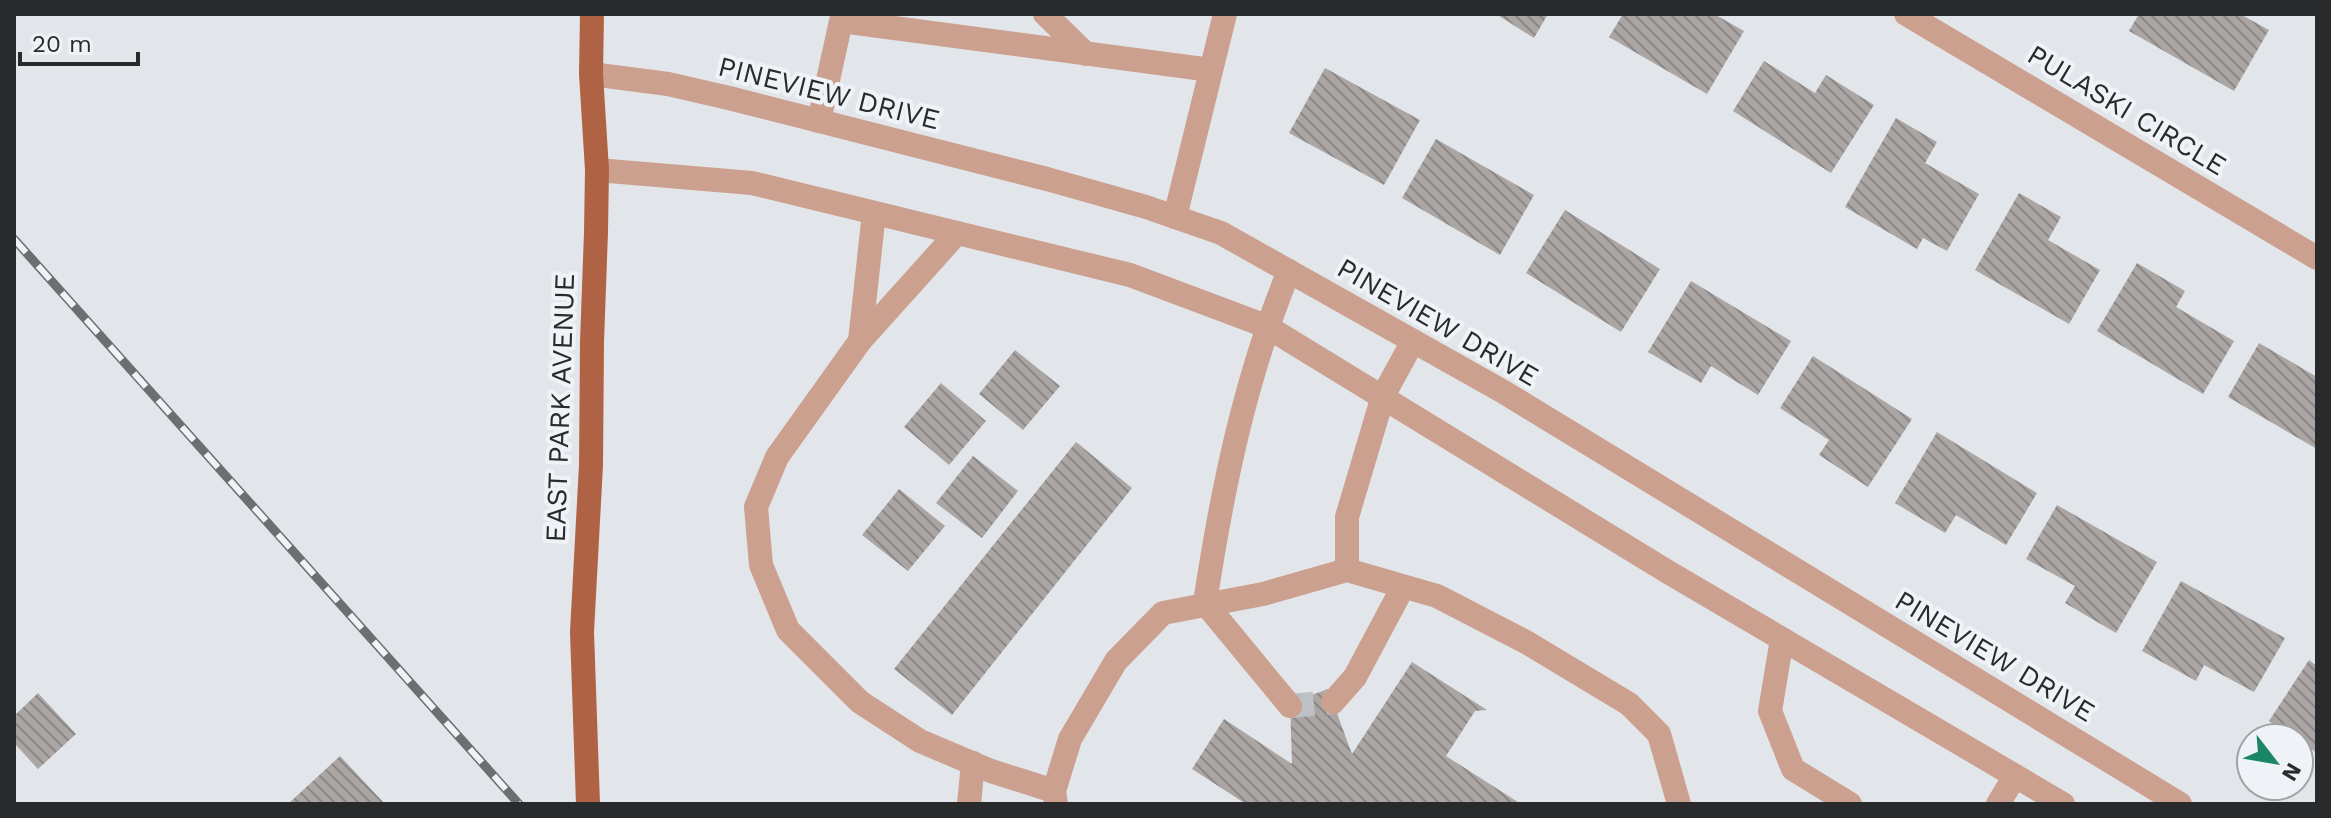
<svg xmlns="http://www.w3.org/2000/svg" width="2331" height="818" viewBox="0 0 2331 818" font-family="'Work Sans',sans-serif">
<style>
.building{fill:url(#building-back-hatch)}
.lines{fill:none;stroke-linecap:round;stroke-linejoin:round}
.minor-tunnel{stroke:#bdc0c4;stroke-width:24;stroke-dasharray:24 12;stroke-linecap:butt}
.minor{stroke:#cca08f;stroke-width:24}
.major{stroke:#b06344;stroke-width:24}
.rail-casing{stroke:#6c6f71;stroke-width:9}
.rail{stroke:#eff3f7;stroke-width:6;stroke-dasharray:18;stroke-linecap:butt}
.labels{text-anchor:middle;dominant-baseline:central;stroke-width:8;stroke-linejoin:round;paint-order:stroke}
.street-label{font-size:28px;fill:#282a2b;stroke:#eff3f7}
</style>
<defs>
<pattern id="building-back-hatch" width="6" height="6" patternUnits="userSpaceOnUse" patternTransform="scale(2)"><rect width="6" height="6" fill="#aba6a4"/><path d="M-1 5l2 2M0 0l6 6M5-1l2 2" fill="none" stroke="#8b8786"/></pattern>
</defs>
<rect width="100%" height="100%" fill="#e2e6ea"/>
<g class="building">
<path d="M 1496,14 L 1548,14 L 1534,38 Z"/>
<path d="M 1623,14 L 1714,14 L 1744,31 L 1707,94 L 1609,37 Z"/>
<path d="M 2139,14 L 2240,14 L 2269,30 L 2234,91 L 2129,31 Z"/>
<path d="M 1764,61 L 1815,93 L 1826,75 L 1874,105 L 1831,173 L 1733,111 Z"/>
<path d="M 1325,68 L 1420,120 L 1384,185 L 1289,133 Z"/>
<path d="M 1896,118 L 1937,142 L 1925,163 L 1979,194 L 1947,251 L 1923,238 L 1917,249 L 1845,207 Z"/>
<path d="M 1436,139 L 1534,195 L 1500,255 L 1402,198 Z"/>
<path d="M 2019,193 L 2061,217 L 2048,240 L 2100,270 L 2069,324 L 1975,270 Z"/>
<path d="M 1565,210 L 1660,269 L 1621,332 L 1526,273 Z"/>
<path d="M 2137,263 L 2185,291 L 2176,307 L 2234,341 L 2203,394 L 2097,331 Z"/>
<path d="M 1691,281 L 1791,341 L 1758,395 L 1711,366 L 1701,383 L 1648,352 Z"/>
<path d="M 2259,343 L 2317,377 L 2317,449 L 2228,397 Z"/>
<path d="M 1015,350 L 1060,386 L 1023,430 L 979,394 Z"/>
<path d="M 1813,356 L 1912,419 L 1868,487 L 1819,455 L 1829,440 L 1780,408 Z"/>
<path d="M 941,383 L 986,421 L 949,465 L 904,427 Z"/>
<path d="M 1937,432 L 2037,493 L 2006,545 L 1956,515 L 1945,533 L 1895,503 Z"/>
<path d="M 1076,442 L 1132,488 L 952,715 L 894,669 Z"/>
<path d="M 973,456 L 1018,491 L 982,538 L 936,503 Z"/>
<path d="M 899,489 L 945,526 L 908,571 L 862,535 Z"/>
<path d="M 2057,505 L 2157,562 L 2116,633 L 2065,603 L 2075,586 L 2026,559 Z"/>
<path d="M 2181,581 L 2285,638 L 2254,692 L 2204,665 L 2196,681 L 2142,651 Z"/>
<path d="M 2309,660 L 2317,666 L 2317,753 L 2299,741 L 2299,738 L 2295,738 L 2269,721 Z"/>
<path d="M 1412,662 L 1487,710 L 1475,711 L 1446,756 L 1521,804 L 1246,804 L 1192,769 L 1224,719 L 1292,764 L 1290,703 L 1328,689 L 1352,754 Z"/>
<path d="M 38,693 L 76,734 L 38,769 L 14,743 L 14,716 Z"/>
<path d="M 340,756 L 385,804 L 288,804 Z"/>
</g>
<g class="lines">
<path class="minor-tunnel" d="M 1290,706 L 1333,702"/>
<g class="minor">
<path d="M 1045,14 L 1086,54"/>
<path d="M 1906,14 L 2317,258"/>
<path d="M 591,74 L 668,84 L 729,98 L 1047,179 L 1146,207 L 1221,233 L 1502,391 L 2180,804"/>
<path d="M 819,121 L 841,21 L 1211,70"/>
<path d="M 597,170 L 752,183 L 1130,275 L 1266,326 L 1668,572 L 2063,804"/>
<path d="M 874,213 L 860,341 L 957,233"/>
<path d="M 1175,217 L 1225,14"/>
<path d="M 1289,271 C 1245,378 1222,490 1205,603 L 1290,706"/>
<path d="M 860,341 L 777,457 L 756,507 L 761,565 L 788,630 L 860,702 L 920,741 L 991,771 L 1054,791"/>
<path d="M 1347,570 L 1347,517 L 1383,396 L 1413,341"/>
<path d="M 1782,639 L 1770,711 L 1793,769 L 1850,804"/>
<path d="M 1333,702 L 1355,677 L 1403,587"/>
<path d="M 969,804 L 973,763"/>
<path d="M 1056,804 L 1054,791 L 1070,739 L 1116,661 L 1163,613 L 1263,594 L 1347,570 L 1437,596 L 1526,642 L 1629,704 L 1659,734 L 1679,804"/>
<path d="M 1998,804 L 2015,776"/>
</g>
<path class="major" d="M 588,804 L 582,632 L 591,465 L 592,342 L 596,232 L 597,170 L 591,74 L 592,14"/>
<defs>
<path id="rail" d="M 14,239 L 519,804"/>
</defs>
<use href="#rail" class="rail-casing"/>
<use href="#rail" class="rail"/>
</g>
<g class="labels">
<g class="street-label">
<text transform="translate(829 93) rotate(14)">PINEVIEW DRIVE</text>
<text transform="translate(2127 110) rotate(31)">PULASKI CIRCLE</text>
<text transform="translate(1438 322) rotate(30)">PINEVIEW DRIVE</text>
<text transform="translate(560 408) rotate(-88)">EAST PARK AVENUE</text>
<text transform="translate(1995 656) rotate(31)">PINEVIEW DRIVE</text>
</g>
</g>
<rect width="2331" height="818" fill="none" stroke="#282a2b" stroke-width="32"/>
<g transform="translate(2275 762) rotate(121)"><circle r="38" fill="#eff3f7" stroke="#9fa3a5" stroke-width="2"/>
<path d="M0-6L14 30L0 20L-14 30Z" fill="#1a8663"/>
<text y="-12" font-size="22" font-weight="bold" text-anchor="middle" fill="#282a2b">N</text>
</g>
<path d="M20 52v12h118v-12" fill="none" stroke="#282a2b" stroke-width="4"/>
<text x="32" y="52" font-size="24" fill="#282a2b" stroke="#eff3f7" stroke-width="6" paint-order="stroke">20 m</text>
</svg>
